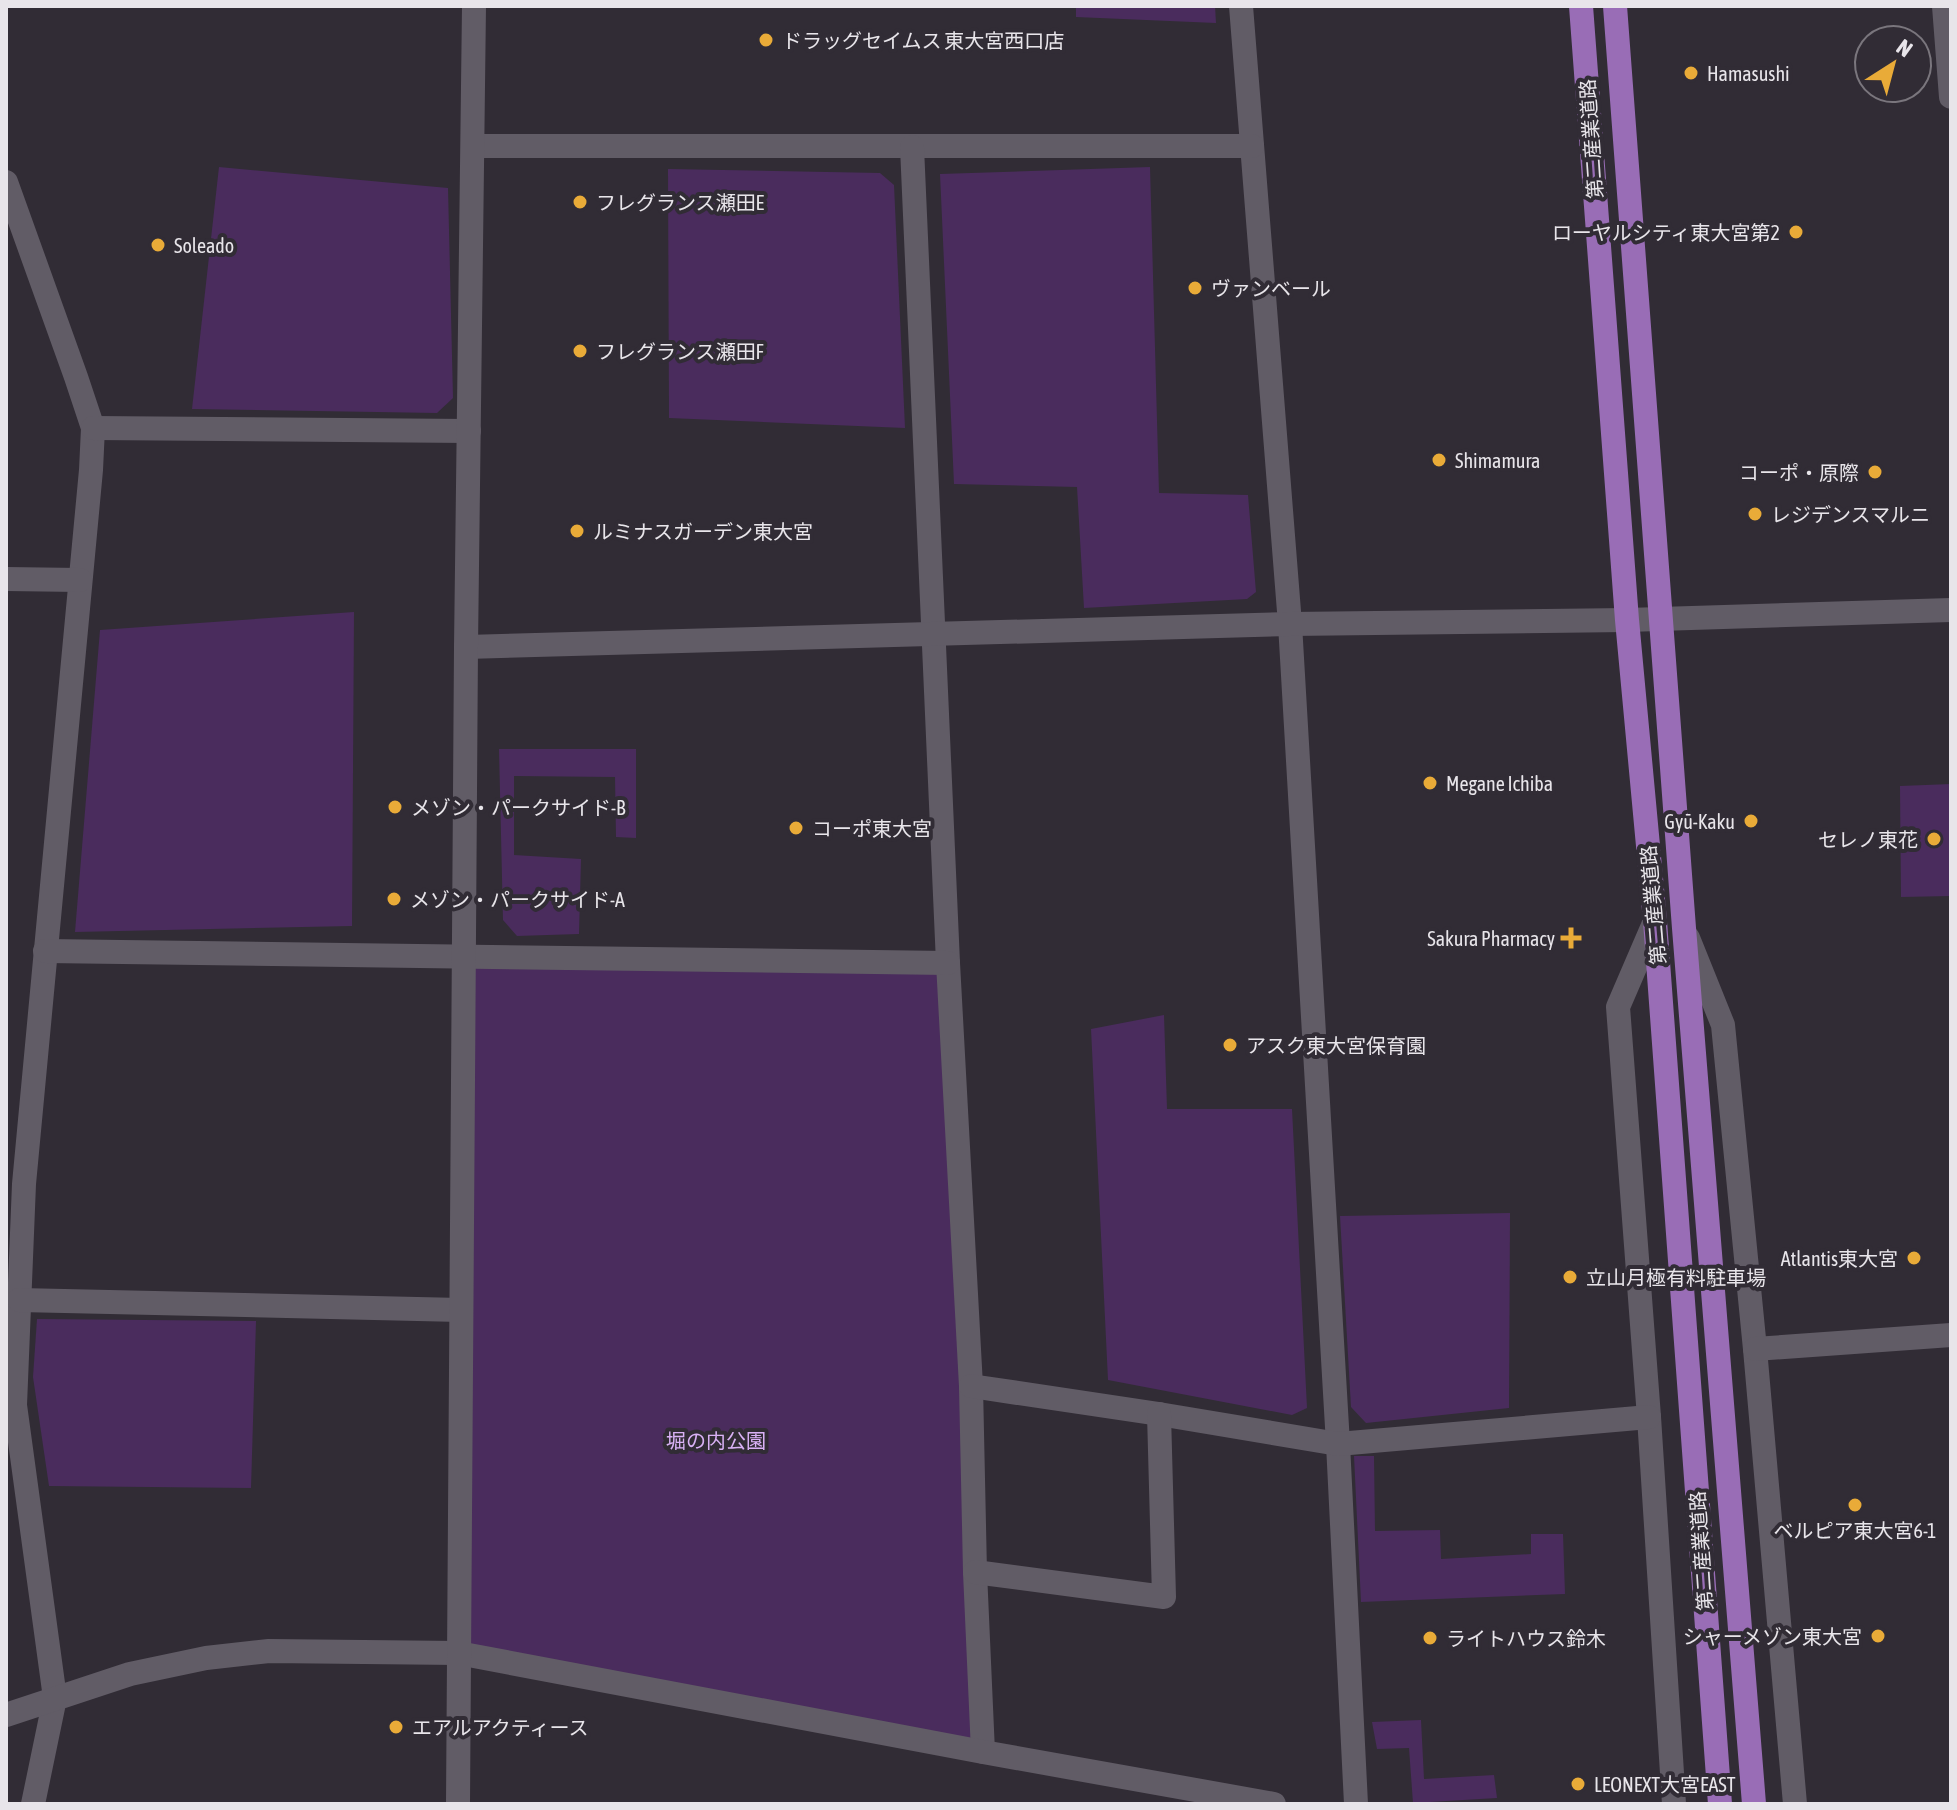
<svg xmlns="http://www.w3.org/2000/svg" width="1957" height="1810" viewBox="0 0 1957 1810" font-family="'Asap Condensed','Noto Sans JP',sans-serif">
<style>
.green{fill:#4a2c5d}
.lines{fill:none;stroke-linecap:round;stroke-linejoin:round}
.minor{stroke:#615c66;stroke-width:24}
.tertiary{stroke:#615c66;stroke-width:24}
.primary{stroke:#996db6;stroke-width:24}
.poi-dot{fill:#e9ab38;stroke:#312c35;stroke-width:3}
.labels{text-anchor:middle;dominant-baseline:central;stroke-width:8;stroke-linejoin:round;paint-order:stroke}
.poi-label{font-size:20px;fill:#e8e5ea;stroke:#312c35;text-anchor:start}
.street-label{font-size:20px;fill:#e8e5ea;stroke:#312c35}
.park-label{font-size:20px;fill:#d9b1f5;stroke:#312c35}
</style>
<rect width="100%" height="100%" fill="#312c35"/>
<g class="green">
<path d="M 1076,6 L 1215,6 L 1216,23 L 1076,17 Z"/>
<path d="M 219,167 L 448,188 L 453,398 L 437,413 L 192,409 Z"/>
<path d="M 1150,167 L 1159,493 L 1248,495 L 1256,592 L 1247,599 L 1084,608 L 1077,487 L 954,484 L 940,174 Z"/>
<path d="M 668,169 L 880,173 L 894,185 L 905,428 L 669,418 Z"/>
<path d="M 354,612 L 352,926 L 75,932 L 100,630 Z"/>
<path d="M 499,749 L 636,749 L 636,838 L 616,837 L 615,777 L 514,776 L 514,855 L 581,859 L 579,934 L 517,936 L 503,920 Z"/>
<path d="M 1951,784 L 1951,896 L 1901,897 L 1900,786 Z"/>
<path d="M 464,956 L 948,963 L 983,1752 L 458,1653 Z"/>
<path d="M 1164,1015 L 1167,1109 L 1292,1109 L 1307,1408 L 1292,1415 L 1108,1380 L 1091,1029 Z"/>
<path d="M 1510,1213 L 1509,1408 L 1366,1423 L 1351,1407 L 1340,1216 Z"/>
<path d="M 37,1319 L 256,1321 L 251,1488 L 49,1486 L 33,1377 Z"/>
<path d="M 1354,1456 L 1374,1456 L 1375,1531 L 1440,1530 L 1441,1559 L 1531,1554 L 1531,1534 L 1563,1534 L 1565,1594 L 1361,1602 Z"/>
<path d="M 1421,1720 L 1424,1779 L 1494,1775 L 1497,1798 L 1413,1803 L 1409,1748 L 1377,1749 L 1372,1722 Z"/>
</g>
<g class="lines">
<g class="minor">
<path d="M 1241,6 L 1290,624 L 1338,1444 L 1356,1804"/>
<path d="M 1944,6 L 1951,97"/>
<path d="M 473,146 L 1252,146"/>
<path d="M 912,147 L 948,963 L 971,1386 L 975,1572 L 983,1752"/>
<path d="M 6,182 L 76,377 L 93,428 L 91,470 L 24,1184 L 15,1405 L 55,1698 L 33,1804"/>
<path d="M 93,428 L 469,431"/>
<path d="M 6,579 L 80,580"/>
<path d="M 1655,921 L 1618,1007 L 1649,1417 L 1674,1804"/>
<path d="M 1688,938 L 1723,1025 L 1755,1349 L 1795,1804"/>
<path d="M 45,951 L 948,963"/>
<path d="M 19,1300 L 461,1310"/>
<path d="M 1755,1349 L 1951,1335"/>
<path d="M 971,1386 L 1159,1414 L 1338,1444 L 1649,1417"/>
<path d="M 975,1572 L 1164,1597 L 1159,1414"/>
</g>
<g class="tertiary">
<path d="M 466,647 L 1290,624 L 1627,620 L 1951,610"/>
<path d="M 6,1715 L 130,1674 L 206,1658 L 269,1651 L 458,1653 L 983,1752 L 1274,1804"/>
<path d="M 458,1804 L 466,647 L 474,6"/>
</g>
<g class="primary">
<path d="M 1581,6 L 1627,620 L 1655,921 L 1720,1804"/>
<path d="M 1615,6 L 1684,928 L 1754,1804"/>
</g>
</g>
<g class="poi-dot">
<circle cx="766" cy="40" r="8"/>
<circle cx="1691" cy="73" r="8"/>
<circle cx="580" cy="202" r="8"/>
<circle cx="1796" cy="232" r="8"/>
<circle cx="158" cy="245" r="8"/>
<circle cx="1195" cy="288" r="8"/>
<circle cx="580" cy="351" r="8"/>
<circle cx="1439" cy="460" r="8"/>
<circle cx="1875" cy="472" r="8"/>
<circle cx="1755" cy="514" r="8"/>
<circle cx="577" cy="531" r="8"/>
<circle cx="1430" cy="783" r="8"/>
<circle cx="395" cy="807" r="8"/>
<circle cx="1751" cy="821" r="8"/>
<circle cx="796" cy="828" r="8"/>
<circle cx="1934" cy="839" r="8"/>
<circle cx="394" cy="899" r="8"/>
<path d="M1567 926h8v8h8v8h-8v8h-8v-8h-8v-8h8z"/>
<circle cx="1230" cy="1045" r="8"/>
<circle cx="1914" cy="1258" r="8"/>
<circle cx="1570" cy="1277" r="8"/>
<circle cx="1855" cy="1505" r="8"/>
<circle cx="1878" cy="1636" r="8"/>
<circle cx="1430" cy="1638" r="8"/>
<circle cx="396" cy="1727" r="8"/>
<circle cx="1578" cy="1784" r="8"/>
</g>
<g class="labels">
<g class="poi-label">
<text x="782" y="40">ドラッグセイムス 東大宮西口店</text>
<text x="1707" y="73">Hamasushi</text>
<text x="596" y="202">フレグランス瀬田E</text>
<text x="1780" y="232" text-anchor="end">ローヤルシティ東大宮第2</text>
<text x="174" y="245">Soleado</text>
<text x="1211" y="288">ヴァンベール</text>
<text x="596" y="351">フレグランス瀬田F</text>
<text x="1455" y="460">Shimamura</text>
<text x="1859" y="472" text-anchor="end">コーポ・原際</text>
<text x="1771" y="514">レジデンスマルニ</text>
<text x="593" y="531">ルミナスガーデン東大宮</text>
<text x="1446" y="783">Megane Ichiba</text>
<text x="411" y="807">メゾン・パークサイド-B</text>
<text x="1735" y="821" text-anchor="end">Gyū-Kaku</text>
<text x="812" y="828">コーポ東大宮</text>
<text x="1918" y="839" text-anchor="end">セレノ東花</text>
<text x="410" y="899">メゾン・パークサイド-A</text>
<text x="1555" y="938" text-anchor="end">Sakura Pharmacy</text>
<text x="1246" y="1045">アスク東大宮保育園</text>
<text x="1898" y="1258" text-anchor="end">Atlantis東大宮</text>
<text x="1586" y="1277">立山月極有料駐車場</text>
<text x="1855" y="1530" text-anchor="middle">ベルピア東大宮6-1</text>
<text x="1862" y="1636" text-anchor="end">シャーメゾン東大宮</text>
<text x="1446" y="1638">ライトハウス鈴木</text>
<text x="412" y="1727">エアルアクティース</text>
<text x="1594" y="1784">LEONEXT大宮EAST</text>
</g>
<g class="street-label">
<text transform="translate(1591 139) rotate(-94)">第二産業道路</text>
<text transform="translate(1653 905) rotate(-95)">第二産業道路</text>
<text transform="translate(1701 1551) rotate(-94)">第二産業道路</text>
</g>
<g class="park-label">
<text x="716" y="1440">堀の内公園</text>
</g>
</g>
<rect width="1957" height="1810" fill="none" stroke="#e8e5ea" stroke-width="16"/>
<g transform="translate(1893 64) rotate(36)"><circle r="38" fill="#312c35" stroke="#7a767d" stroke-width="2"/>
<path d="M0-6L14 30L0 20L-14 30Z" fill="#e9ab38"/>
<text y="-12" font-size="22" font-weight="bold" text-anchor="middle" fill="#e8e5ea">N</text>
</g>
</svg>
